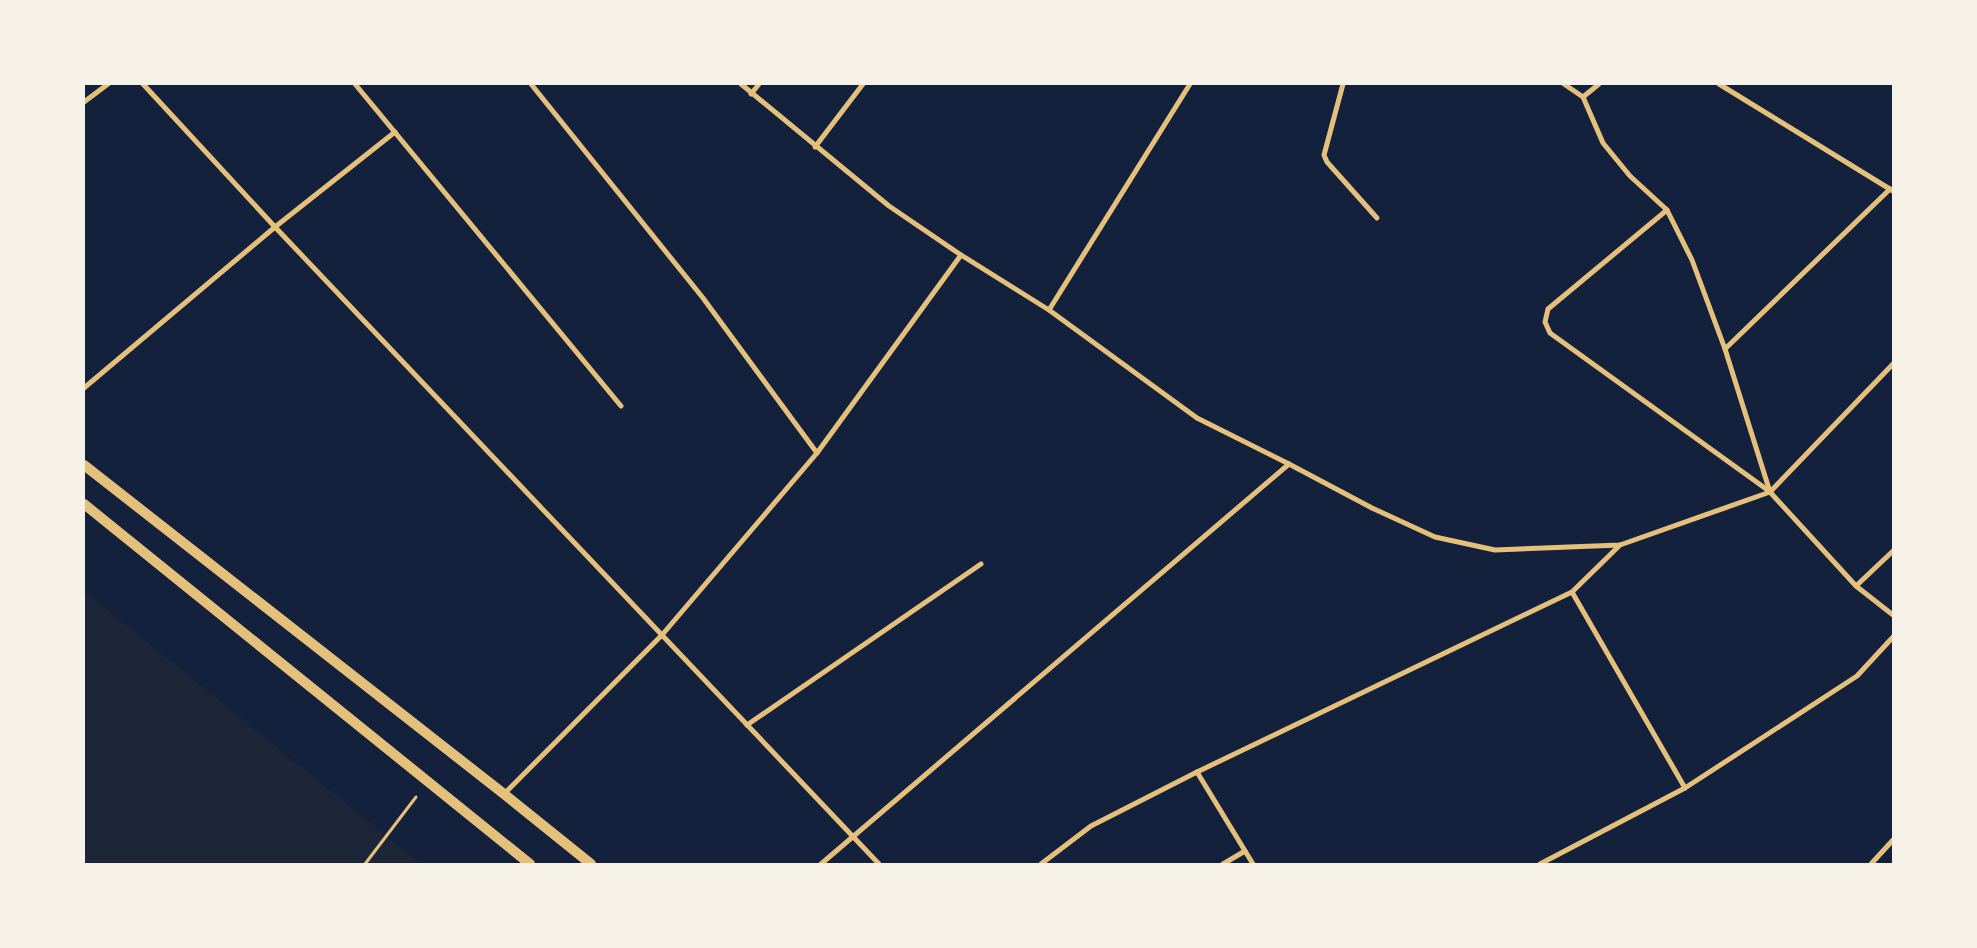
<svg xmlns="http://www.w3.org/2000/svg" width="1977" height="948" viewBox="0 0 1977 948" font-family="Lato,sans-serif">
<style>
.green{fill:#1d2539}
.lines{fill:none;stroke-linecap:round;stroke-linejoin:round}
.path{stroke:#e5c07b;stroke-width:3}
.minor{stroke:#e5c07b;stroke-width:5}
.secondary{stroke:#e5c07b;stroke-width:10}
</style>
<rect width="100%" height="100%" fill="#14213d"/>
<path class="green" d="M 84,591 L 421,864 L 84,864 Z"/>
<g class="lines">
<path class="path" d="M 365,864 L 416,797"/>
<g class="minor">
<path d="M 143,84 L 275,227 L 879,864"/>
<path d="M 355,84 L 621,406"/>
<path d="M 531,84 L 703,298 L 817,453"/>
<path d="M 741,84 L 889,206 L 961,255 L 1049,310 L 1197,418 L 1289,464 L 1372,508 L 1435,537 L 1495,550 L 1620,545 L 1770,492 L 1856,586 L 1893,615"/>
<path d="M 1343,84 L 1324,155 L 1327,162 L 1377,218"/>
<path d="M 1564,84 L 1583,97 L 1603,143 L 1630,176 L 1667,210 L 1692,260 L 1725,349 L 1770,492"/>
<path d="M 1719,84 L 1893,191"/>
<path d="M 751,94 L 759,84"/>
<path d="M 1583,97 L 1599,84"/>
<path d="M 84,102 L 108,84"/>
<path d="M 815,147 L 863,84"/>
<path d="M 1667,210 L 1548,309 L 1545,322 L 1550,333 L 1769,491"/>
<path d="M 1049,310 L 1190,84"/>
<path d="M 1725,349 L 1890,189"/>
<path d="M 84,388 L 275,227 L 395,132"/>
<path d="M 1770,492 L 1893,364"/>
<path d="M 1856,586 L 1893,551"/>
<path d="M 1572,592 L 1685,788"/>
<path d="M 747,725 L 981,564"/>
<path d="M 1197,772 L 1253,864"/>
<path d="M 504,794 L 662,635 L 817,453 L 961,255"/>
<path d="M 821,864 L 1289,464"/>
<path d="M 1041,864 L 1091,826 L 1197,772 L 1572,592 L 1620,545"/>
<path d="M 1223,864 L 1245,851"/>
<path d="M 1540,864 L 1685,788 L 1857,676 L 1893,637"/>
<path d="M 1871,864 L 1893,840"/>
</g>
<g class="secondary">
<path d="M 84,465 L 504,794 L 591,864"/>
<path d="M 84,504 L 530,864"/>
</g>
</g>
<rect width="1977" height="948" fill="none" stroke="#f6f1e7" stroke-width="170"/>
</svg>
